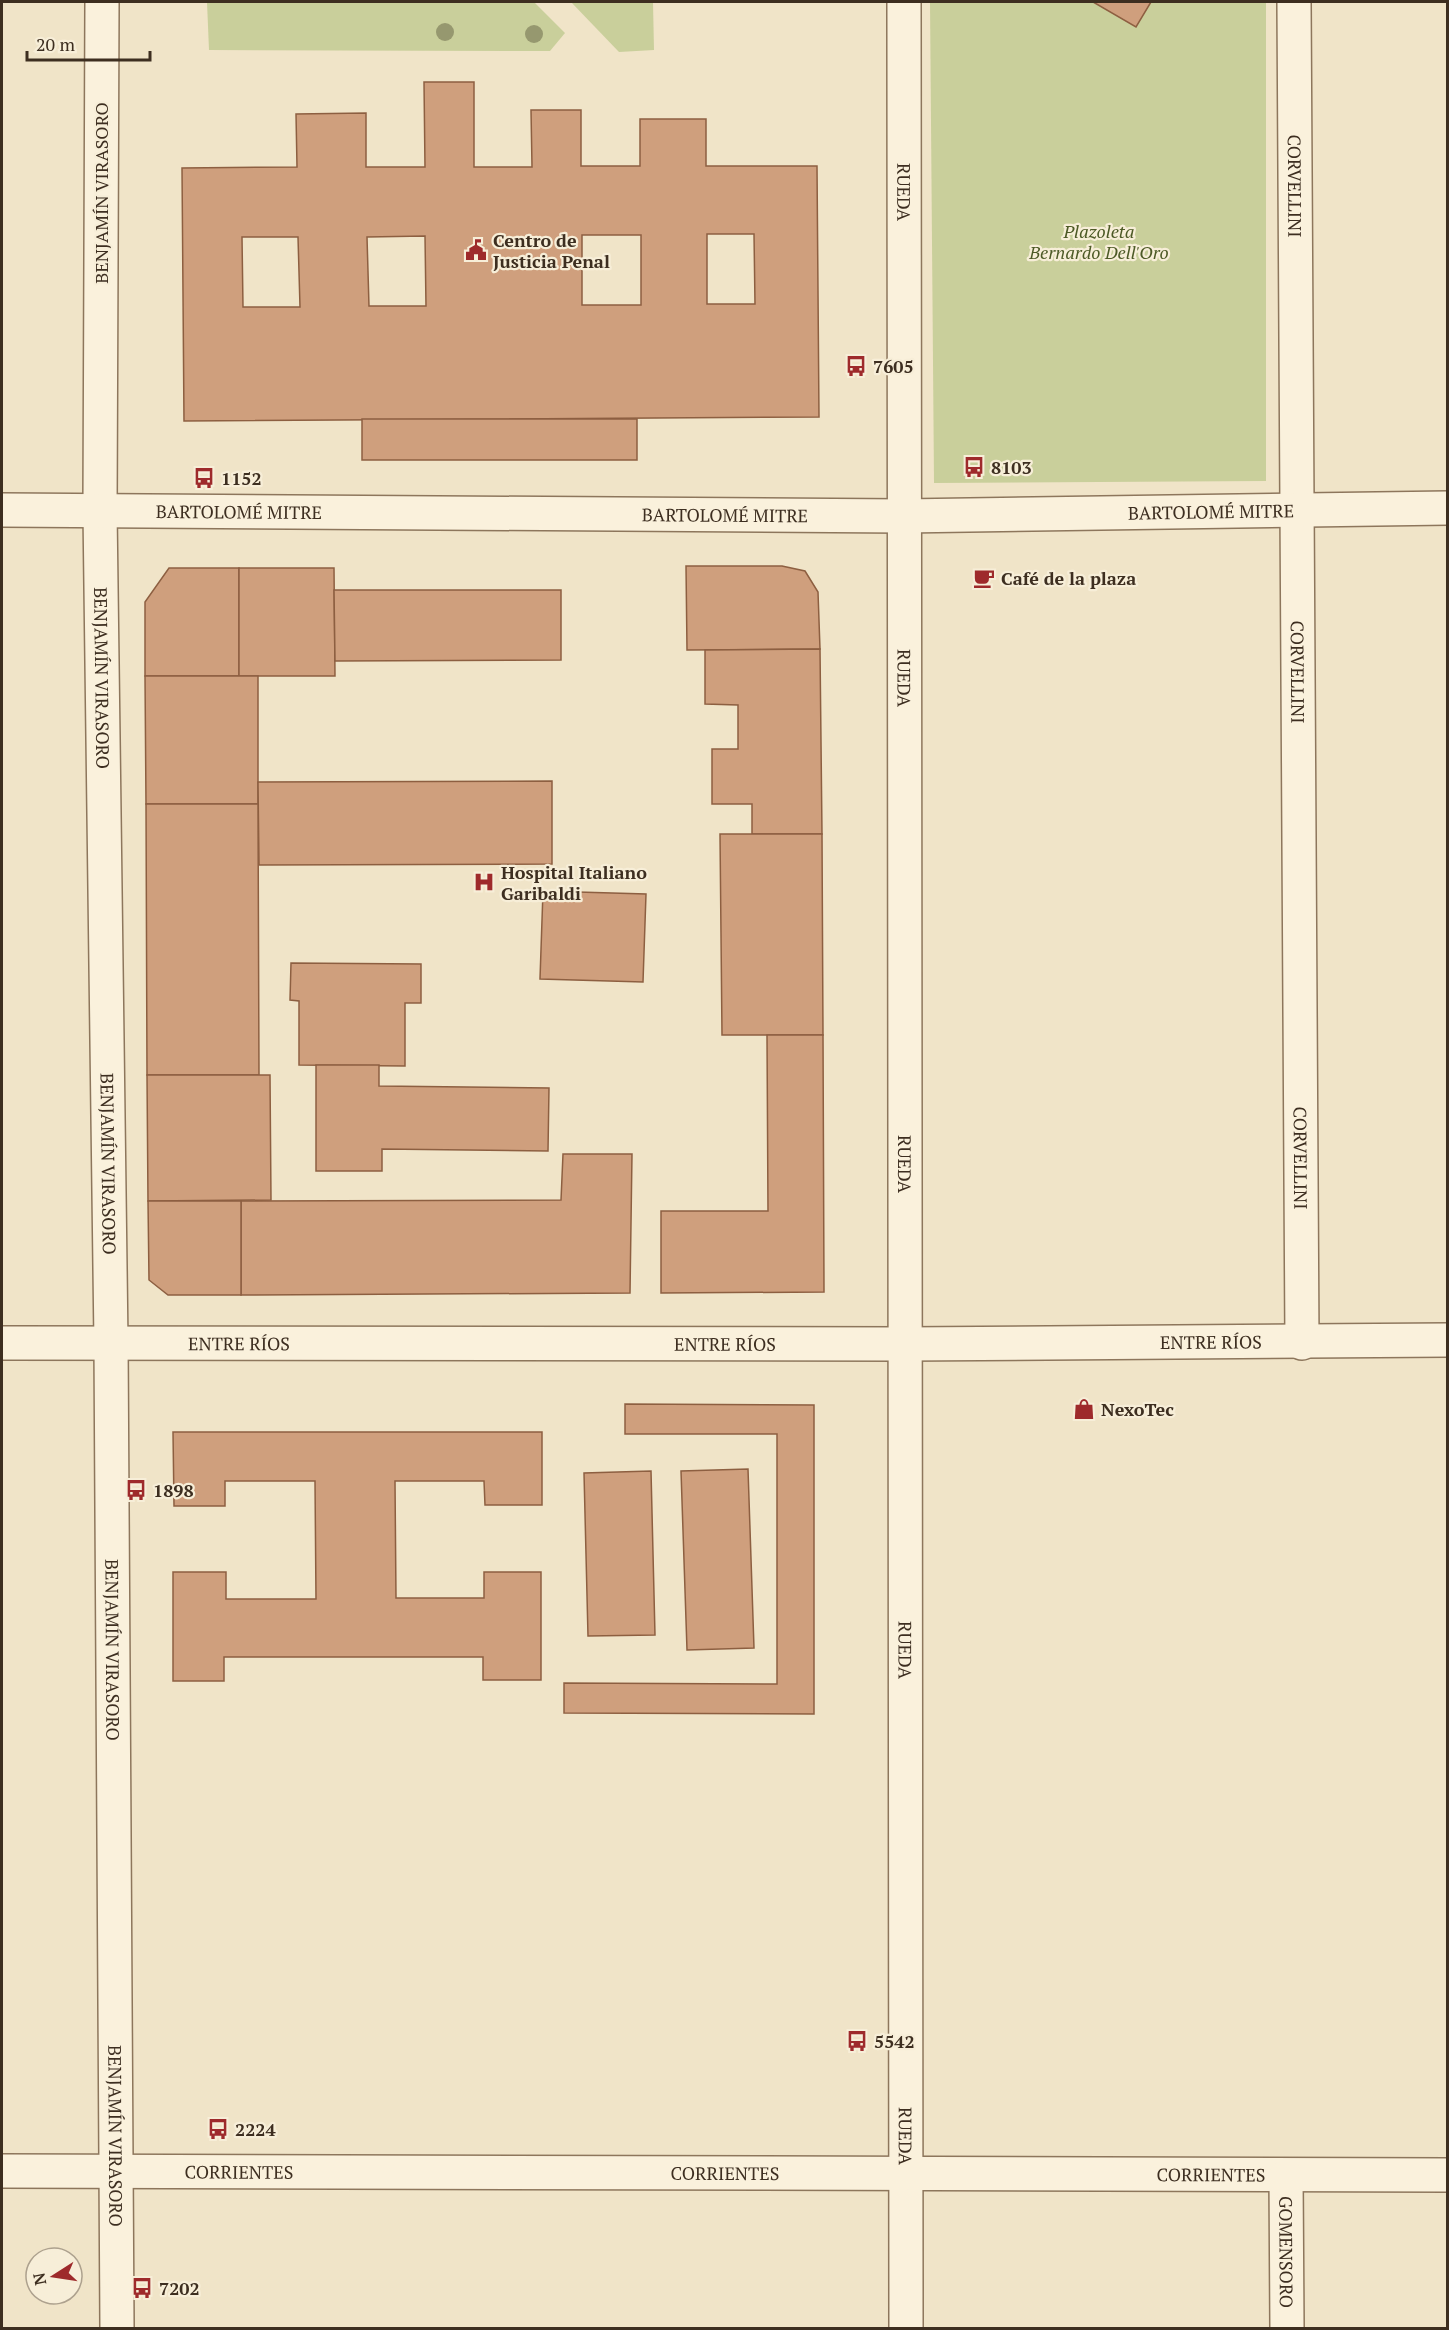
<svg xmlns="http://www.w3.org/2000/svg" width="1449" height="2330" viewBox="0 0 1449 2330" font-family="'PT Serif',serif">
<style>
.green{fill:#c9cf9b}
.building{fill:#cf9f7d;stroke:#8d5f41;stroke-width:1.5;fill-rule:evenodd}
.lines{fill:none;stroke-linecap:round;stroke-linejoin:round}
.street-casing{stroke:#8d765c;stroke-width:36}
.street{stroke:#faf1dc;stroke-width:33}
.tree{fill:#96986f}
.labels{text-anchor:middle;dominant-baseline:central;stroke-width:4.5;stroke-linejoin:round;paint-order:stroke}
.street-label{font-size:18px;fill:#3d2e20;stroke:#f7eed8}
.park-label{font-size:18px;font-style:italic;fill:#4d5a26;stroke:#f7eed8}
.poi-label{font-size:18px;font-weight:bold;fill:#3d2e20;stroke:#f7eed8;text-anchor:start}
</style>
<rect width="100%" height="100%" fill="#f0e4c8"/>
<g class="green">
<path d="M 207,2 L 534,2 L 565,33 L 550,51 L 209,50 Z"/>
<path d="M 571,2 L 653,2 L 654,50 L 619,52 Z"/>
<path d="M 930,2 L 1266,2 L 1266,481 L 934,483 Z"/>
</g>
<g class="building">
<path d="M 1093,2 L 1151,2 L 1136,27 Z"/>
<path d="M 424,82 L 474,82 L 474,167 L 532,167 L 531,110 L 581,110 L 581,166 L 640,166 L 640,119 L 706,119 L 706,166 L 817,166 L 819,417 L 184,421 L 182,168 L 297,167 L 296,114 L 366,113 L 366,167 L 425,167 ZM 707,234 L 754,234 L 755,304 L 707,304 ZM 582,235 L 641,235 L 641,305 L 582,305 ZM 425,236 L 426,306 L 369,306 L 367,237 ZM 242,237 L 298,237 L 300,307 L 243,307 Z"/>
<rect x="362" y="419" width="275" height="41"/>
<path d="M 686,566 L 782,566 L 805,571 L 818,592 L 820,649 L 687,650 Z"/>
<path d="M 169,568 L 239,568 L 239,676 L 145,676 L 145,602 Z"/>
<path d="M 239,568 L 334,568 L 335,676 L 239,676 Z"/>
<path d="M 334,590 L 561,590 L 561,660 L 335,661 Z"/>
<path d="M 820,649 L 822,834 L 752,834 L 752,804 L 712,804 L 712,749 L 738,749 L 738,705 L 705,704 L 705,650 Z"/>
<path d="M 145,676 L 258,676 L 258,804 L 146,804 Z"/>
<path d="M 552,781 L 552,864 L 259,865 L 258,782 Z"/>
<path d="M 146,804 L 258,804 L 259,1075 L 147,1075 Z"/>
<path d="M 720,834 L 822,834 L 823,1035 L 722,1035 Z"/>
<path d="M 543,891 L 646,894 L 643,982 L 540,979 Z"/>
<path d="M 291,963 L 421,964 L 421,1003 L 405,1003 L 405,1066 L 299,1065 L 299,1001 L 290,1000 Z"/>
<path d="M 767,1035 L 823,1035 L 824,1292 L 661,1293 L 661,1211 L 768,1211 Z"/>
<path d="M 316,1065 L 379,1065 L 379,1086 L 549,1088 L 548,1151 L 382,1149 L 382,1171 L 316,1171 Z"/>
<path d="M 147,1075 L 270,1075 L 271,1200 L 148,1201 Z"/>
<path d="M 563,1154 L 632,1154 L 630,1293 L 241,1295 L 241,1201 L 561,1200 Z"/>
<path d="M 148,1201 L 241,1201 L 241,1295 L 168,1295 L 149,1280 Z"/>
<path d="M 625,1404 L 814,1405 L 814,1714 L 564,1713 L 564,1683 L 777,1684 L 777,1434 L 625,1434 Z"/>
<path d="M 173,1432 L 542,1432 L 542,1505 L 485,1505 L 484,1481 L 395,1481 L 396,1598 L 484,1598 L 484,1572 L 541,1572 L 541,1680 L 483,1680 L 483,1657 L 224,1657 L 224,1681 L 173,1681 L 173,1572 L 226,1572 L 226,1599 L 316,1599 L 315,1481 L 225,1481 L 225,1506 L 174,1506 Z"/>
<path d="M 748,1469 L 754,1648 L 687,1650 L 681,1471 Z"/>
<path d="M 651,1471 L 655,1635 L 588,1636 L 584,1473 Z"/>
</g>
<g class="lines">
<defs>
<g id="street">
<path id="s1" d="M 102,2 L 100,511 L 111,1343 L 117,2328"/>
<path id="s2" d="M 904,2 L 906,2328"/>
<path id="s3" d="M 1294,2 L 1302,1343"/>
<path id="s4" d="M 2,510 L 904,516 L 1448,508"/>
<path id="s5" d="M 2,1343 L 905,1344 L 1448,1340"/>
<path id="s6" d="M 2,2171 L 1448,2175"/>
<path id="s7" d="M 1286,2176 L 1287,2328"/>
</g>
</defs>
<use href="#street" class="street-casing"/>
<use href="#street" class="street"/>
</g>
<g class="tree">
<circle cx="445" cy="32" r="9"/>
<circle cx="534" cy="34" r="9"/>
</g>
<defs>
<symbol id="civic-bare" viewBox="-9 -9 18 18"><path d="M-.6-6.5H3V-4.5H.6V-3L4-1V1h2V6H-6V1h2V-1L-.6-3ZM-1.2 2.5V6h2.4V2.5Z" fill="#9e2a2b" stroke="#f7eed8" stroke-width="2.5" paint-order="stroke"/></symbol>
<symbol id="bus-bare" viewBox="-9 -9 18 18"><path d="M-5-6H5V4H4V6H2V4H-2V6H-4V4H-5ZM-3.5-4V0h7V-4ZM-3.5 1.2v1.5H-2V1.2ZM2 1.2v1.5H3.5V1.2Z" fill="#9e2a2b" stroke="#f7eed8" stroke-width="2.5" paint-order="stroke"/></symbol>
<symbol id="cafe-bare" viewBox="-9 -9 18 18"><path d="M-5.5-4.5H6V0H3Q3 3.5 0 3.5H-2.5Q-5.5 3.5-5.5 0ZM3-3.2v2h1.7v-2ZM-6 4.5H4V6H-6Z" fill="#9e2a2b" stroke="#f7eed8" stroke-width="2.5" paint-order="stroke"/></symbol>
<symbol id="hospital-bare" viewBox="-9 -9 18 18"><path d="M-5-5h3v3.5h4V-5h3V5h-3V1.5h-4V5h-3Z" fill="#9e2a2b" stroke="#f7eed8" stroke-width="2.5" paint-order="stroke"/></symbol>
<symbol id="shop-bare" viewBox="-9 -9 18 18"><path d="M-5-2.5h2.3a2.7 3.5 0 0 1 5.4 0H5L5.5 6h-11ZM-1.5-2.5h3a1.5 2.3 0 0 0-3 0Z" fill="#9e2a2b" stroke="#f7eed8" stroke-width="2.5" paint-order="stroke"/></symbol>
</defs>
<g fill-rule="evenodd">
<use href="#civic-bare" x="461" y="235" width="30" height="30"/>
<use href="#bus-bare" x="841" y="351" width="30" height="30"/>
<use href="#bus-bare" x="959" y="452" width="30" height="30"/>
<use href="#bus-bare" x="189" y="463" width="30" height="30"/>
<use href="#cafe-bare" x="969" y="563" width="30" height="30"/>
<use href="#hospital-bare" x="469" y="867" width="30" height="30"/>
<use href="#shop-bare" x="1069" y="1394" width="30" height="30"/>
<use href="#bus-bare" x="121" y="1475" width="30" height="30"/>
<use href="#bus-bare" x="842" y="2026" width="30" height="30"/>
<use href="#bus-bare" x="203" y="2114" width="30" height="30"/>
<use href="#bus-bare" x="127" y="2273" width="30" height="30"/>
</g>
<g class="labels">
<g class="street-label">
<text stroke="none"><textPath href="#s3" startOffset="184">CORVELLINI</textPath></text>
<text transform="translate(101 193) rotate(-90)">BENJAMÍN VIRASORO</text>
<text stroke="none"><textPath href="#s2" startOffset="190">RUEDA</textPath></text>
<text stroke="none"><textPath href="#s4" startOffset="237">BARTOLOMÉ MITRE</textPath></text>
<text stroke="none"><textPath href="#s4" startOffset="1209">BARTOLOMÉ MITRE</textPath></text>
<text stroke="none"><textPath href="#s4" startOffset="723">BARTOLOMÉ MITRE</textPath></text>
<text stroke="none"><textPath href="#s3" startOffset="670">CORVELLINI</textPath></text>
<text stroke="none"><textPath href="#s1" startOffset="676">BENJAMÍN VIRASORO</textPath></text>
<text stroke="none"><textPath href="#s2" startOffset="676">RUEDA</textPath></text>
<text stroke="none"><textPath href="#s3" startOffset="1156">CORVELLINI</textPath></text>
<text stroke="none"><textPath href="#s1" startOffset="1162">BENJAMÍN VIRASORO</textPath></text>
<text stroke="none"><textPath href="#s2" startOffset="1162">RUEDA</textPath></text>
<text stroke="none"><textPath href="#s5" startOffset="237">ENTRE RÍOS</textPath></text>
<text stroke="none"><textPath href="#s5" startOffset="1209">ENTRE RÍOS</textPath></text>
<text stroke="none"><textPath href="#s5" startOffset="723">ENTRE RÍOS</textPath></text>
<text stroke="none"><textPath href="#s1" startOffset="1648">BENJAMÍN VIRASORO</textPath></text>
<text stroke="none"><textPath href="#s2" startOffset="1648">RUEDA</textPath></text>
<text stroke="none"><textPath href="#s1" startOffset="2134">BENJAMÍN VIRASORO</textPath></text>
<text stroke="none"><textPath href="#s2" startOffset="2134">RUEDA</textPath></text>
<text stroke="none"><textPath href="#s6" startOffset="237">CORRIENTES</textPath></text>
<text stroke="none"><textPath href="#s6" startOffset="723">CORRIENTES</textPath></text>
<text stroke="none"><textPath href="#s6" startOffset="1209">CORRIENTES</textPath></text>
<text stroke="none"><textPath href="#s7" startOffset="76">GOMENSORO</textPath></text>
</g>
<g class="park-label">
<text x="1099" y="231">Plazoleta<tspan x="1099" dy="21">Bernardo Dell'Oro</tspan></text>
</g>
<g class="poi-label">
<text x="493" y="240">Centro de<tspan x="493" dy="21">Justicia Penal</tspan></text>
<text x="873" y="366">7605</text>
<text x="991" y="467">8103</text>
<text x="221" y="478">1152</text>
<text x="1001" y="578">Café de la plaza</text>
<text x="501" y="872">Hospital Italiano<tspan x="501" dy="21">Garibaldi</tspan></text>
<text x="1101" y="1409">NexoTec</text>
<text x="153" y="1490">1898</text>
<text x="874" y="2041">5542</text>
<text x="235" y="2129">2224</text>
<text x="159" y="2288">7202</text>
</g>
</g>
<rect width="1449" height="2330" fill="none" stroke="#3d2e20" stroke-width="6"/>
<g transform="translate(54 2276) rotate(258)"><circle r="28" fill="#f7eed8" stroke="#ada18e" stroke-width="1.5"/>
<path d="M0-4.5L10 22L0 15L-10 22Z" fill="#9e2a2b"/>
<text y="-9" font-size="16" font-weight="bold" text-anchor="middle" fill="#3d2e20">N</text>
</g>
<path d="M27 51v9h123v-9" fill="none" stroke="#3d2e20" stroke-width="3"/>
<text x="36" y="51" font-size="18" fill="#3d2e20" stroke="#f7eed8" stroke-width="4.5" paint-order="stroke">20 m</text>
</svg>
